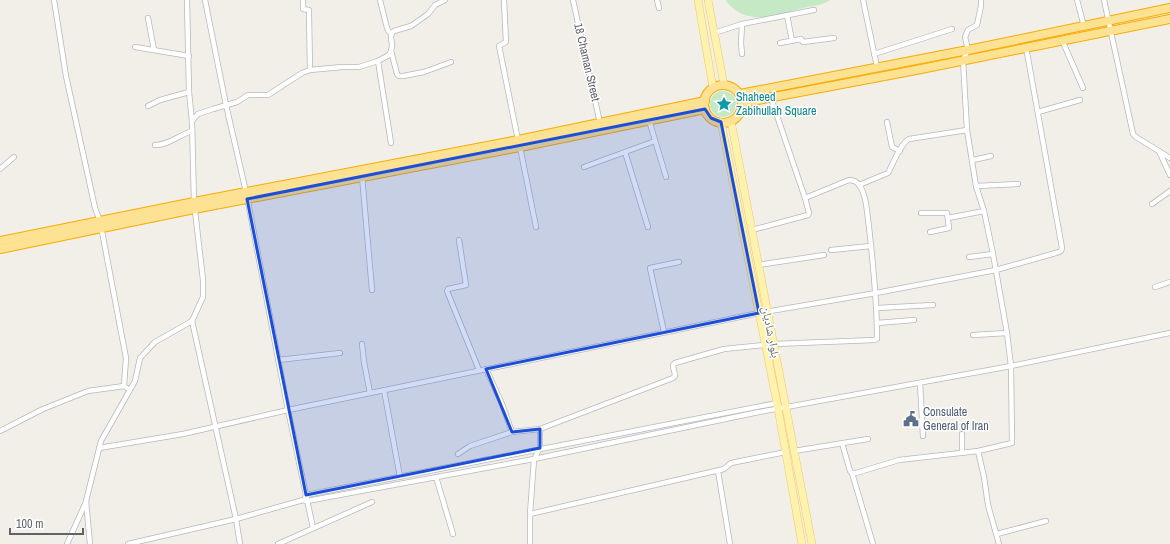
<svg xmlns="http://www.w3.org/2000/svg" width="1170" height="544" viewBox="0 0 1170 544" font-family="'Archivo Narrow','Noto Naskh Arabic',sans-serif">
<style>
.green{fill:#c5e8c5}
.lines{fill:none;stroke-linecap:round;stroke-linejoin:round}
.street-casing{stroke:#b5b8bc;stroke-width:6}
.primary-casing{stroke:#f2c960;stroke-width:8}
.highway-casing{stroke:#f9ab00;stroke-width:10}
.street{stroke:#fff;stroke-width:4.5}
.primary{stroke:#fff2af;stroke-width:7}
.highway{stroke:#fde293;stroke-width:8}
.marked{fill:#1d4ed8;fill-opacity:0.2;stroke:#1d4ed8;stroke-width:3;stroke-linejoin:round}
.labels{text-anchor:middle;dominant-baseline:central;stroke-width:3;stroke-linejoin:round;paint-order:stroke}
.street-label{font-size:12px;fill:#5f6368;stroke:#fff}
.culture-label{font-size:12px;fill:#0d838f;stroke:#fff;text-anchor:start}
.service-label{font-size:12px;fill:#4e5e75;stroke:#fff;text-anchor:start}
</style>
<rect width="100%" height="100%" fill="#f1efe8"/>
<g class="green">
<path d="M 726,0 L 830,0 C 823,5 812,6 803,8 C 780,14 755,25 734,9 C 731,6 728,4 726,0 Z"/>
<circle cx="723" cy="104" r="13"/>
</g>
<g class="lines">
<defs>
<g id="street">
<path d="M 54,0 L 66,76 L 95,208 L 100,221 L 126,358 L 124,386"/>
<path d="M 205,0 L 226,105 L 246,192 L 288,410 L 313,528"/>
<path d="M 303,0 L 303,9 L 309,10 L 309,15 L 310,70"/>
<path d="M 380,0 L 387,28 L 389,32 L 392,33"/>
<path d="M 504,0 L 506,42 L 499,46 L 518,140"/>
<path d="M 573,0 L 600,123"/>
<path d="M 657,0 L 659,8"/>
<path d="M 863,0 L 877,67"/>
<path d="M 1077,0 L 1084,26"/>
<path d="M 1104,0 L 1133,134 L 1136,137 L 1170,158"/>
<path d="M 787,15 L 792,41"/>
<path d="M 148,18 L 154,50"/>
<path d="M 714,33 L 742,24 L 814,10"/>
<path d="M 1062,40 L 1083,88"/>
<path d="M 780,43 L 801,39 L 803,42 L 834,38"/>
<path d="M 135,47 L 189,56"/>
<path d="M 391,51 L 397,74 L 399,76 L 403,76 L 424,72 L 451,62"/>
<path d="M 742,54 L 741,43 L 742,24"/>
<path d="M 874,54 L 952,29"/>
<path d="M 378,61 L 391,143"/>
<path d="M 771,98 L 805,198 L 849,180 C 853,180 857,182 859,185 C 867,195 867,215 869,227 C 873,263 877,300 877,336 L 877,339 L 874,340 L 774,344"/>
<path d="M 148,106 L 160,100 L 189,92"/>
<path d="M 1038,112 L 1080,100"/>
<path d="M 649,120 L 666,177"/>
<path d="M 192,121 L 198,114 L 213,109 L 237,102 L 248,95 L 268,95 L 302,73 L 310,70 L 342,67 L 359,67 L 378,61 L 389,55 L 391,51 L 392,46 L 391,36 L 392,33 L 394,31 L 411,26 L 428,14 L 435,5 L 445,0"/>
<path d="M 887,122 L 892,147 L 900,151"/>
<path d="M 155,145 C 169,145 179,135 192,131"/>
<path d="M 520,147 L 536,227"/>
<path d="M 1159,151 L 1170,175"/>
<path d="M 625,152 L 648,227"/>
<path d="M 973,160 L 991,156"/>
<path d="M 584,167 L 655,141"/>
<path d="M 0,169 L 14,157"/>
<path d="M 362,176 L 372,290"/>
<path d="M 859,185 L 888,173 C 893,164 900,144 909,139 L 967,130"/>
<path d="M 976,186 L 1018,184"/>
<path d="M 1152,204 L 1170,191"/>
<path d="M 921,213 L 947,213 L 949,228 L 930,232"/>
<path d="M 948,218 L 984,211"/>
<path d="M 752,230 L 808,215 L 809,213 L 805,198"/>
<path d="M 459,240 L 466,285 L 448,289 L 447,291 L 479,370"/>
<path d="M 831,250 L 871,246"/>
<path d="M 969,257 L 993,254"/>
<path d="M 758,265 L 824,255"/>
<path d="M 1155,287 L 1170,282"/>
<path d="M 877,308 L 933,305"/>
<path d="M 192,321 L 236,519 L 240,544"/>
<path d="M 877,323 L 914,320"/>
<path d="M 664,332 L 650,268 L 679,262"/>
<path d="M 973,335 L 1007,333"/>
<path d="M 362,344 L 364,362 L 370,393"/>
<path d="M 278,360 L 340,353"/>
<path d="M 486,369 L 502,404 L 512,432 L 540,429"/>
<path d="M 920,383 L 923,436"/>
<path d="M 384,390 L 400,477"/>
<path d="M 0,431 L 43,409 L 88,391 L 124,386 L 127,388"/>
<path d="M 962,434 L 962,453"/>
<path d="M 842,443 L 850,471 L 852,473 L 856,473 L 899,460 L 978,451 L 1012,443 L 1011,366 L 1007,333 L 993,254 L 984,211 L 976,186 L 967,130 L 963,60 L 968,50 L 965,37 L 968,30 L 977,25 L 981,6 L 981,0"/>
<path d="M 99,448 L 183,434 L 288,410 L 759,313 L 876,293 L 996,270 L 1059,252 L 1061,251 L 1062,248 L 1026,47"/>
<path d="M 794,451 L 868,439"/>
<path d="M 978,451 L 984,477 L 988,505 L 999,544"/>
<path d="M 458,454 L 470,446 L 512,432"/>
<path d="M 718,471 L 730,544"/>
<path d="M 852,473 L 873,544"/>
<path d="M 436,477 L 453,534"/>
<path d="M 305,497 L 306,495 L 777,403"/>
<path d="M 530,514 L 724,469 L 731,463 L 786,452"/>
<path d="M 997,534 L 1046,521"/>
<path d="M 67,544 L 86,502"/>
<path d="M 90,544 L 86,501 L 101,441 L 135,381 L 140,358 L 155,342 L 192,321 L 203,297 L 203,280 L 194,202 L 192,121 L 189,92 L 187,0"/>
<path d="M 128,544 L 236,519 L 303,500 L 307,501 L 534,459 L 754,413 L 1011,366 L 1170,333"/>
<path d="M 278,544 L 372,502"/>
<path d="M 530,544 L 530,514 L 534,459 L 540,448 L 540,429 L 673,378 L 675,376 C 675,372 673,369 673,365 L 675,363 L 724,349 L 765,345"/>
</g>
<g id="primary">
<path d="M 698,0 L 713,88"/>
<path d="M 708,0 L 724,85"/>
<path d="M 731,121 L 812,544"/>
<path d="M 721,122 L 777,403 L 802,544"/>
</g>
<g id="highway">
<circle cx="723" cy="104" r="19"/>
<path d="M 740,94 L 968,50 L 1170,8"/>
<path d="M 742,103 L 916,70 L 1170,19"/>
<path d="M 0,241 L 194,202 L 518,140 L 705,101"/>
<path d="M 0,249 L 194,209 L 520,147 L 705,109"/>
</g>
</defs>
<use href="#street" class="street-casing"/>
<use href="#primary" class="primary-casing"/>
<use href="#highway" class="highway-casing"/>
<use href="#street" class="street"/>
<use href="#primary" class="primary"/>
<use href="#highway" class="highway"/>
</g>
<path class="marked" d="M 705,109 L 711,118 L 721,122 L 759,313 L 486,369 L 512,432 L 540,429 L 540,448 L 306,495 L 247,199 Z"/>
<defs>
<symbol id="sight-bare" viewBox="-9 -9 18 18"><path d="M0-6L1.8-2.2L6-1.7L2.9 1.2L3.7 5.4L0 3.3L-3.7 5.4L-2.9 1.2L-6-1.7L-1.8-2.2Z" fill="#0f9aa8" stroke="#fff" stroke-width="2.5" paint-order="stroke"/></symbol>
<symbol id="civic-bare" viewBox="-9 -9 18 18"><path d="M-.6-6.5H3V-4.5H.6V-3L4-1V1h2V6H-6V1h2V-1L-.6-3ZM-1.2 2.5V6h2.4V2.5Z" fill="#5c6f8a" stroke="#fff" stroke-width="2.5" paint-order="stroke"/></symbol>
</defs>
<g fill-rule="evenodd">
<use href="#sight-bare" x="713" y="93" width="22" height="22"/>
<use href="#civic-bare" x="900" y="408" width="22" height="22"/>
</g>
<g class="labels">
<g class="street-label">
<text transform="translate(587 62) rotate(77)">18 Chaman Street</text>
<text transform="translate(771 332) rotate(79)">بلوار شادیان</text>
</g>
<g class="culture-label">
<text x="736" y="97">Shaheed<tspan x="736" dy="14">Zabihullah Square</tspan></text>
</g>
<g class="service-label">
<text x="923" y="412">Consulate<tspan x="923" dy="14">General of Iran</tspan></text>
</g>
</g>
<path d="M10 528v6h73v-6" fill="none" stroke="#5f6368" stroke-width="2"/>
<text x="16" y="528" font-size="12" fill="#5f6368" stroke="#ffffff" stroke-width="3" paint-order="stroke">100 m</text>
</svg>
